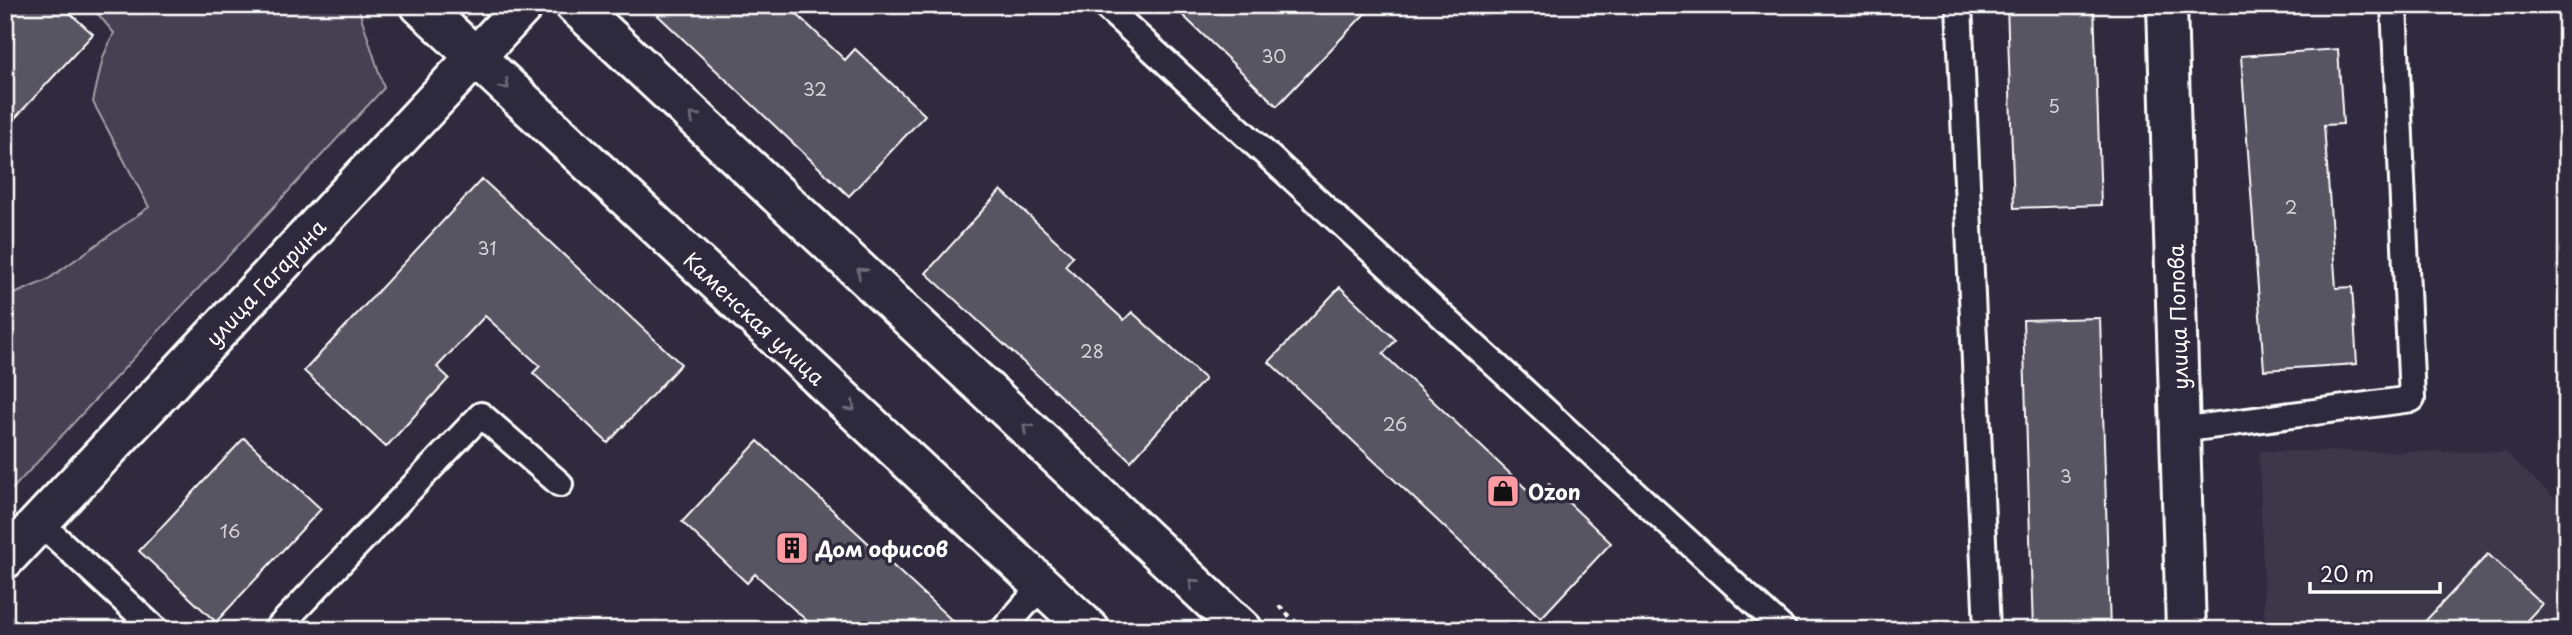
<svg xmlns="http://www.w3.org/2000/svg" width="2572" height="635" viewBox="0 0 2572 635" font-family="'Playpen Sans',sans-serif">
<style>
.built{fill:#3c3749}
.green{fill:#464152;stroke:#a2a0a8;stroke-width:2}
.building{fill:#595564;stroke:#fff;stroke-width:2}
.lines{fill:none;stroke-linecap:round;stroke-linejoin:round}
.lane-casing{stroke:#fff;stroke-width:30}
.street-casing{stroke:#fff;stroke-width:44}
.path{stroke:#fff;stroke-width:4.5;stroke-dasharray:5 5;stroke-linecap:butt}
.lane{stroke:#2f2a3d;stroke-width:24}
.street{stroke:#2f2a3d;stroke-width:38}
.oneway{stroke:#6d6a77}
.labels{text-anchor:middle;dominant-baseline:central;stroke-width:7;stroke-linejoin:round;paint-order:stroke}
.number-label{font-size:18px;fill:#d6d4d8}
.street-label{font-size:21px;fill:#fff;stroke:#2f2a3d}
.poi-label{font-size:21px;font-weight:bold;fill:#fff;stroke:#2f2a3d;text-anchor:start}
</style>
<rect width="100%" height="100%" fill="#2f2a3d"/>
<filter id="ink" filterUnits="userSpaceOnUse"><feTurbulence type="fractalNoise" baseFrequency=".0143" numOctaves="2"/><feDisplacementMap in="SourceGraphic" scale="14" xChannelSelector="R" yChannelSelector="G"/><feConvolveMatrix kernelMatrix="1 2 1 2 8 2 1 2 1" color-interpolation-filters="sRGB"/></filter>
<g filter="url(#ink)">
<path class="built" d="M 2259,451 L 2505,452 L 2567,510 L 2567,630 L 2265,630 Z"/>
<path class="green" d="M 90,5 L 354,5 L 359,10 L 384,88 L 5,497 L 5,298 L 47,280 L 149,207 L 93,102 L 103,57 L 114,33 Z"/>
<g class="building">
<path d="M 5,5 L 61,5 L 93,34 L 5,129 Z"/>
<path d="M 787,5 L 845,60 L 855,49 L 925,115 L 849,196 L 648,6 Z"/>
<path d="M 1172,5 L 1373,5 L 1277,106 Z"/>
<path d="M 2007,5 L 2094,5 L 2101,205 L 2014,208 Z"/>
<path d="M 2338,49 L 2343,124 L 2324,125 L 2336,288 L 2352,287 L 2357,364 L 2264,370 L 2241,56 Z"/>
<path d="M 482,179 L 681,364 L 608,443 L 533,373 L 540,366 L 485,316 L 437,367 L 449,378 L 386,447 L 304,371 Z"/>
<path d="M 1001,190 L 1073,256 L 1065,266 L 1124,320 L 1132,312 L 1205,379 L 1131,461 L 926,273 Z"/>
<path d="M 1340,287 L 1396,340 L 1383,354 L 1536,498 L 1549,484 L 1611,543 L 1541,618 L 1269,362 Z"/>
<path d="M 2100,318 L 2110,630 L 2033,630 L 2023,320 Z"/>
<path d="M 244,438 L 321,509 L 216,622 L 139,551 Z"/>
<path d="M 758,441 L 957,625 L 952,630 L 817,630 L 755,574 L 747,583 L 682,522 Z"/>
<path d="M 2488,554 L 2542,604 L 2518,630 L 2417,630 Z"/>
</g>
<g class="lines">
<defs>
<g id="lane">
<path d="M 1104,5 L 1784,630"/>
<path d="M 1959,5 L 1987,630"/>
<path d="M 2180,430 L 2412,399 L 2394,5"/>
<path d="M 39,522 L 156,630"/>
<path d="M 276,630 L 481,415 L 560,484"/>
<path d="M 1003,630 L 1042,585"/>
</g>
<g id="street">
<path d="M 420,5 L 1090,630"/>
<path d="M 575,5 L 1243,630"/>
<path d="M 2167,5 L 2186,630"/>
<path d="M 5,559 L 524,5"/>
</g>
</defs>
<use href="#lane" class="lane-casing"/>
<use href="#street" class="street-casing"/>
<path class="path" d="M 1279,606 L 1304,630"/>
<use href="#lane" class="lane"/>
<use href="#street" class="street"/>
</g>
<defs><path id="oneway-chevron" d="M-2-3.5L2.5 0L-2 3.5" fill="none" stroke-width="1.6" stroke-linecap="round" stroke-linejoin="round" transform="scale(1.75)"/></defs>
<g class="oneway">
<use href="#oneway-chevron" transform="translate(505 85) rotate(43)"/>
<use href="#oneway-chevron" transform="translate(694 117) rotate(-137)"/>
<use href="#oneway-chevron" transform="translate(861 272) rotate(-137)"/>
<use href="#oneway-chevron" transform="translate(851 407) rotate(43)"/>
<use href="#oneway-chevron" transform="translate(1027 428) rotate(-137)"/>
<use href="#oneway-chevron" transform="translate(1193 583) rotate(-137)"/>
</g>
</g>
<defs>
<symbol id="shop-square" viewBox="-11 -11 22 22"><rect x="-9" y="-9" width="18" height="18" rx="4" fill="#ff9aa2" stroke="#2f2a3d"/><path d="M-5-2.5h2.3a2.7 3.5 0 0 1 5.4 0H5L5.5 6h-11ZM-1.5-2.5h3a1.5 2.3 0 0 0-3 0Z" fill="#111"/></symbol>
<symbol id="building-square" viewBox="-11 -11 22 22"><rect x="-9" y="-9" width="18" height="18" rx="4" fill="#ff9aa2" stroke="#2f2a3d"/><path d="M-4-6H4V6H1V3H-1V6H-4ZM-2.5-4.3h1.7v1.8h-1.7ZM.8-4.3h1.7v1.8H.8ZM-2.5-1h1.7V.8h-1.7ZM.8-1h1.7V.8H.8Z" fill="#111"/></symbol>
</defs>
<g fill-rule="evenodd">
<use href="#shop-square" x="1484" y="472" width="38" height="38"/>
<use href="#building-square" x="773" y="529" width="38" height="38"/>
</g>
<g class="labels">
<g class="number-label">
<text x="1274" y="55">30</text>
<text x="815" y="88">32</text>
<text x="2054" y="105">5</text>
<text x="2291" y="206">2</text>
<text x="487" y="247">31</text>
<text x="1092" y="350">28</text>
<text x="1395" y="423">26</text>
<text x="2066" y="475">3</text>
<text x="230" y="530">16</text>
</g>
<g class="street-label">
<text transform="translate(265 282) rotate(-47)">улица Гагарина</text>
<text transform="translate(2177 317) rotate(-92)">улица Попова</text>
<text transform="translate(755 318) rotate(43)">Каменская улица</text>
</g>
<g class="poi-label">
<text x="1528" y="491">Ozon</text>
<text x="816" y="548">Дом офисов</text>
</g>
</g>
<rect width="2572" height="635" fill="none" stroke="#2f2a3d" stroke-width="28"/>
<rect x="14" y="14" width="2544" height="607" fill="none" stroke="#fff" stroke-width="2.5" filter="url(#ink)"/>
<path d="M2310 582v10h130v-10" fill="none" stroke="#ffffff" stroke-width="3.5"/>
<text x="2320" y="582" font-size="21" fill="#ffffff" stroke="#2f2a3d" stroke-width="5" paint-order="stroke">20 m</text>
</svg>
